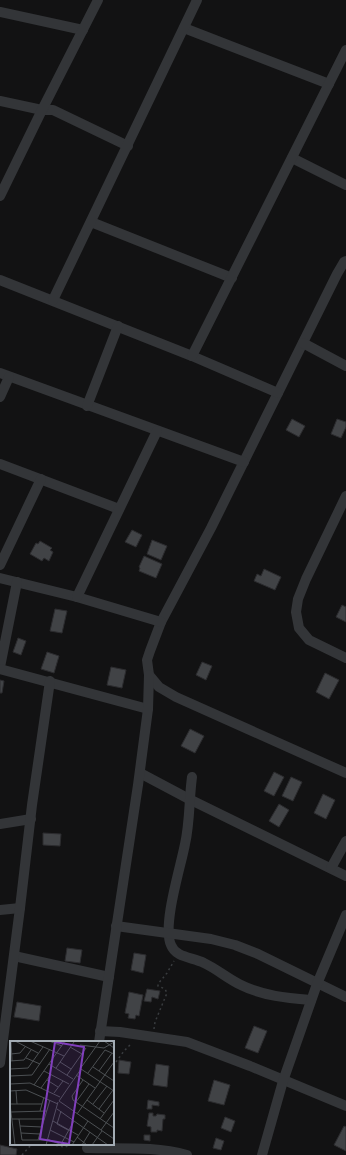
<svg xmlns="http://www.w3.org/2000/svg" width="346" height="1155" viewBox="0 0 346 1155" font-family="Mulish,sans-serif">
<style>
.building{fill:#414346;stroke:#2c2c2f}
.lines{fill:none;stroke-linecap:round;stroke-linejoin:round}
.path{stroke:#393c3f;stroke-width:1.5;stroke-dasharray:2 3;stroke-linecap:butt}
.street{stroke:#333538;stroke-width:10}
.inset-road{fill:none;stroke:#4c5053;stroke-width:1}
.view{fill:#813fbd;fill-opacity:0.15;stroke:#813fbd;stroke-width:2}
.inset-edge{fill:none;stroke:#a3acb4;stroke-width:2}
</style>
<rect width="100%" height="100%" fill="#121213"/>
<g class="building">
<path d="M 292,419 L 305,426 L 299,437 L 286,430 Z"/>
<path d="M 337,419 L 346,422 L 346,427 L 341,438 L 331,434 Z"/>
<path d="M 132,530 L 142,535 L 136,547 L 125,542 Z"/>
<path d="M 152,540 L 167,546 L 161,560 L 147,554 Z"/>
<path d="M 40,541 L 52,548 L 50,550 L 53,552 L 49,561 L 44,558 L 42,561 L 30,554 L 36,543 L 38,544 Z"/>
<path d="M 144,556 L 162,564 L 156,578 L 139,571 L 140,568 L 139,567 Z"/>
<path d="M 264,569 L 281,577 L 275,590 L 254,581 L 257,574 L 261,576 Z"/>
<path d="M 342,605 L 346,607 L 346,622 L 336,617 Z"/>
<path d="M 55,609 L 67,611 L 62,633 L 50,631 Z"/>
<path d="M 18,638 L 26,641 L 21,655 L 13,652 Z"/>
<path d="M 47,652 L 59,656 L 54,673 L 41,669 Z"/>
<path d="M 202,662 L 212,666 L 206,680 L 196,675 Z"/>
<path d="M 111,667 L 126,670 L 122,688 L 107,685 Z"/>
<path d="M 325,673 L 339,680 L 329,699 L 316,692 Z"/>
<path d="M 0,680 L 4,681 L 2,693 L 0,693 Z"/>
<path d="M 190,729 L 204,736 L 195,753 L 181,746 Z"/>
<path d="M 274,772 L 284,777 L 274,796 L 264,791 Z"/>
<path d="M 291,777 L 302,782 L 293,801 L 282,796 Z"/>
<path d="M 323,794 L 335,800 L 326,819 L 314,813 Z"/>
<path d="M 279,804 L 289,810 L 279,827 L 269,821 Z"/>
<path d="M 43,833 L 61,834 L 60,846 L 43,845 Z"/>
<path d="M 67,948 L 82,950 L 80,963 L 65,961 Z"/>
<path d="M 134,953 L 146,955 L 143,973 L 131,970 Z"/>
<path d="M 147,989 L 160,991 L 158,999 L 152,997 L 151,1002 L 144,1001 Z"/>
<path d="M 129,992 L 143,995 L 139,1016 L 136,1015 L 135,1019 L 128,1018 L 129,1014 L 125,1013 Z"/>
<path d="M 17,1002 L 41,1006 L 39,1021 L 14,1017 Z"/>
<path d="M 254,1026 L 267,1031 L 258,1053 L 245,1048 Z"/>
<path d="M 119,1060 L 131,1062 L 129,1074 L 118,1073 Z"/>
<path d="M 156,1064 L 169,1066 L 167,1087 L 153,1085 Z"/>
<path d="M 214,1080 L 230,1085 L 224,1105 L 208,1101 Z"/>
<path d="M 148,1100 L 159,1102 L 159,1106 L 152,1105 L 152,1109 L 147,1109 Z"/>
<path d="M 149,1113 L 153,1113 L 153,1116 L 156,1116 L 157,1114 L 165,1115 L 165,1119 L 163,1119 L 162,1131 L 157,1130 L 157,1132 L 151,1132 L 151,1127 L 147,1126 Z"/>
<path d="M 225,1117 L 235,1121 L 231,1132 L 221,1128 Z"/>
<path d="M 344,1126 L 346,1127 L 346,1151 L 334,1145 Z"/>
<path d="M 144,1135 L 150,1135 L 150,1141 L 144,1140 Z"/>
<path d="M 216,1138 L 224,1141 L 221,1150 L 213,1148 Z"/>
<path d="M 0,1145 L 17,1149 L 16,1155 L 0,1155 Z"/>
</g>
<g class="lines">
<g class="path">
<path d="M 154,1029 L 155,1022 L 167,993 L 165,989 L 158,986 L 158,984 L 167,973 L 174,961"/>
<path d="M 113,1066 L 124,1051 L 132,1043"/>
<path d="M 46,1144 L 65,1147 L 72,1144"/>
<path d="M 22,1155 L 32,1144"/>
</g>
<g class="street">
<path d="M 0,12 L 83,30"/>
<path d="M 184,28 L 329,84"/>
<path d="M 0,101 L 42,110 L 53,110 L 128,146"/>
<path d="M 292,158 L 346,185"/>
<path d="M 0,196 L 42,110 L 98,0"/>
<path d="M 91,222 L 232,278"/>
<path d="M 346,261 L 344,262 L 337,274 L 211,528 L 161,622 L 150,651 L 147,660 L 149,675 L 159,687 L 176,697 L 346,773"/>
<path d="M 0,280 L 192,356 L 278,393"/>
<path d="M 53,300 L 197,0"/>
<path d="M 303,343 L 346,366"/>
<path d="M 192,356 L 346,50"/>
<path d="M 0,373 L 244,462"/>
<path d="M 0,397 L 9,377"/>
<path d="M 87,406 L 118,326"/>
<path d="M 0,464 L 119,509"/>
<path d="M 346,496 L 306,579 L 298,599 L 296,612 L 299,628 L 309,640 L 346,658"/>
<path d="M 0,565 L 41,479"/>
<path d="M 0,578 L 77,597 L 161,622"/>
<path d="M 77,597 L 157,431"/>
<path d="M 0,667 L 17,582"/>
<path d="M 0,669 L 148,709"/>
<path d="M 140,773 L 189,799 L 346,876"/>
<path d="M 192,777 C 189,799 190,822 185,844 C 181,866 162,925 171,945 C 176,958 192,957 204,963 C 217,969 228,979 241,985 C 263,996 287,998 311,1000"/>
<path d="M 0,824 L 31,819"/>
<path d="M 331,868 L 346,841"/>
<path d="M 0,910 L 20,908"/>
<path d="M 116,926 L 211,939 L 235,945 L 258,954 L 346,997"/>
<path d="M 14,956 L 109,977"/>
<path d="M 100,1031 L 120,1032 L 187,1042 L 250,1066 L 346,1106"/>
<path d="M 99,1042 L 138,785 L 148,709 L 149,675"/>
<path d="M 0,1063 L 20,908 L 32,805 L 50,681"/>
<path d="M 87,1148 C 120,1149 155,1146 187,1155"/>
<path d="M 262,1155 L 283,1081 L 317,984 L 346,915"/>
</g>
</g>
<g transform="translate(10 1041)">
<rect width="104" height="104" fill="#121213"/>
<path class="inset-road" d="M 1,0 L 2,20M 5,0 L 28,12M 20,0 L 54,15M 39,0 L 52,5M 94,0 L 104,7M 70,4 L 94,7 L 104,1M 60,6 L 72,13M 1,13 L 10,12 L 15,6M 16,17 L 30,23M 0,20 L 14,19 L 21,9M 50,21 L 61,28M 39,23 L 63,38M 83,26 L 104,40M 46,27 L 64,1M 0,28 L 18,27 L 33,6M 70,28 L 90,0M 34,30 L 59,43M 89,30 L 102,12M 78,32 L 95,9 L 104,13M 57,34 L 76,7M 66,34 L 85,47M 0,35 L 22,34 L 40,8M 37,39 L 48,46M 73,39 L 62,55 L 63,59 L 104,87M 0,43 L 20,42 L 50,56M 24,44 L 55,0M 31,47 L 41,33M 0,50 L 16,49 L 48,63M 6,50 L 7,63M 104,50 L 71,28 L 49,60 L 104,98M 44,52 L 53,40M 77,59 L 94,72M 66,61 L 79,43M 0,63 L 5,104M 0,63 L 32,63M 83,63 L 97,45M 47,68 L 98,104M 89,68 L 103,49M 30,70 L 34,56M 51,70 L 47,83 L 58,89M 1,71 L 37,70M 67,73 L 104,21M 2,78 L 35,78M 9,78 L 12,99 L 37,99M 90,78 L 104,59M 43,80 L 68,94M 10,85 L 32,86M 40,89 L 64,101M 91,89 L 104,71M 11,92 L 30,93M 67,96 L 77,104M 37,98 L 52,104M 28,99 L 40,59M 51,103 L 64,80M 36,104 L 48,61M 62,104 L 78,80M 72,104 L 80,91M 82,104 L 92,90"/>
<path class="view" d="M 45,1 L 74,6 L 59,103 L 30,98 Z"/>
<rect width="104" height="104" class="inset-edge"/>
</g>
</svg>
